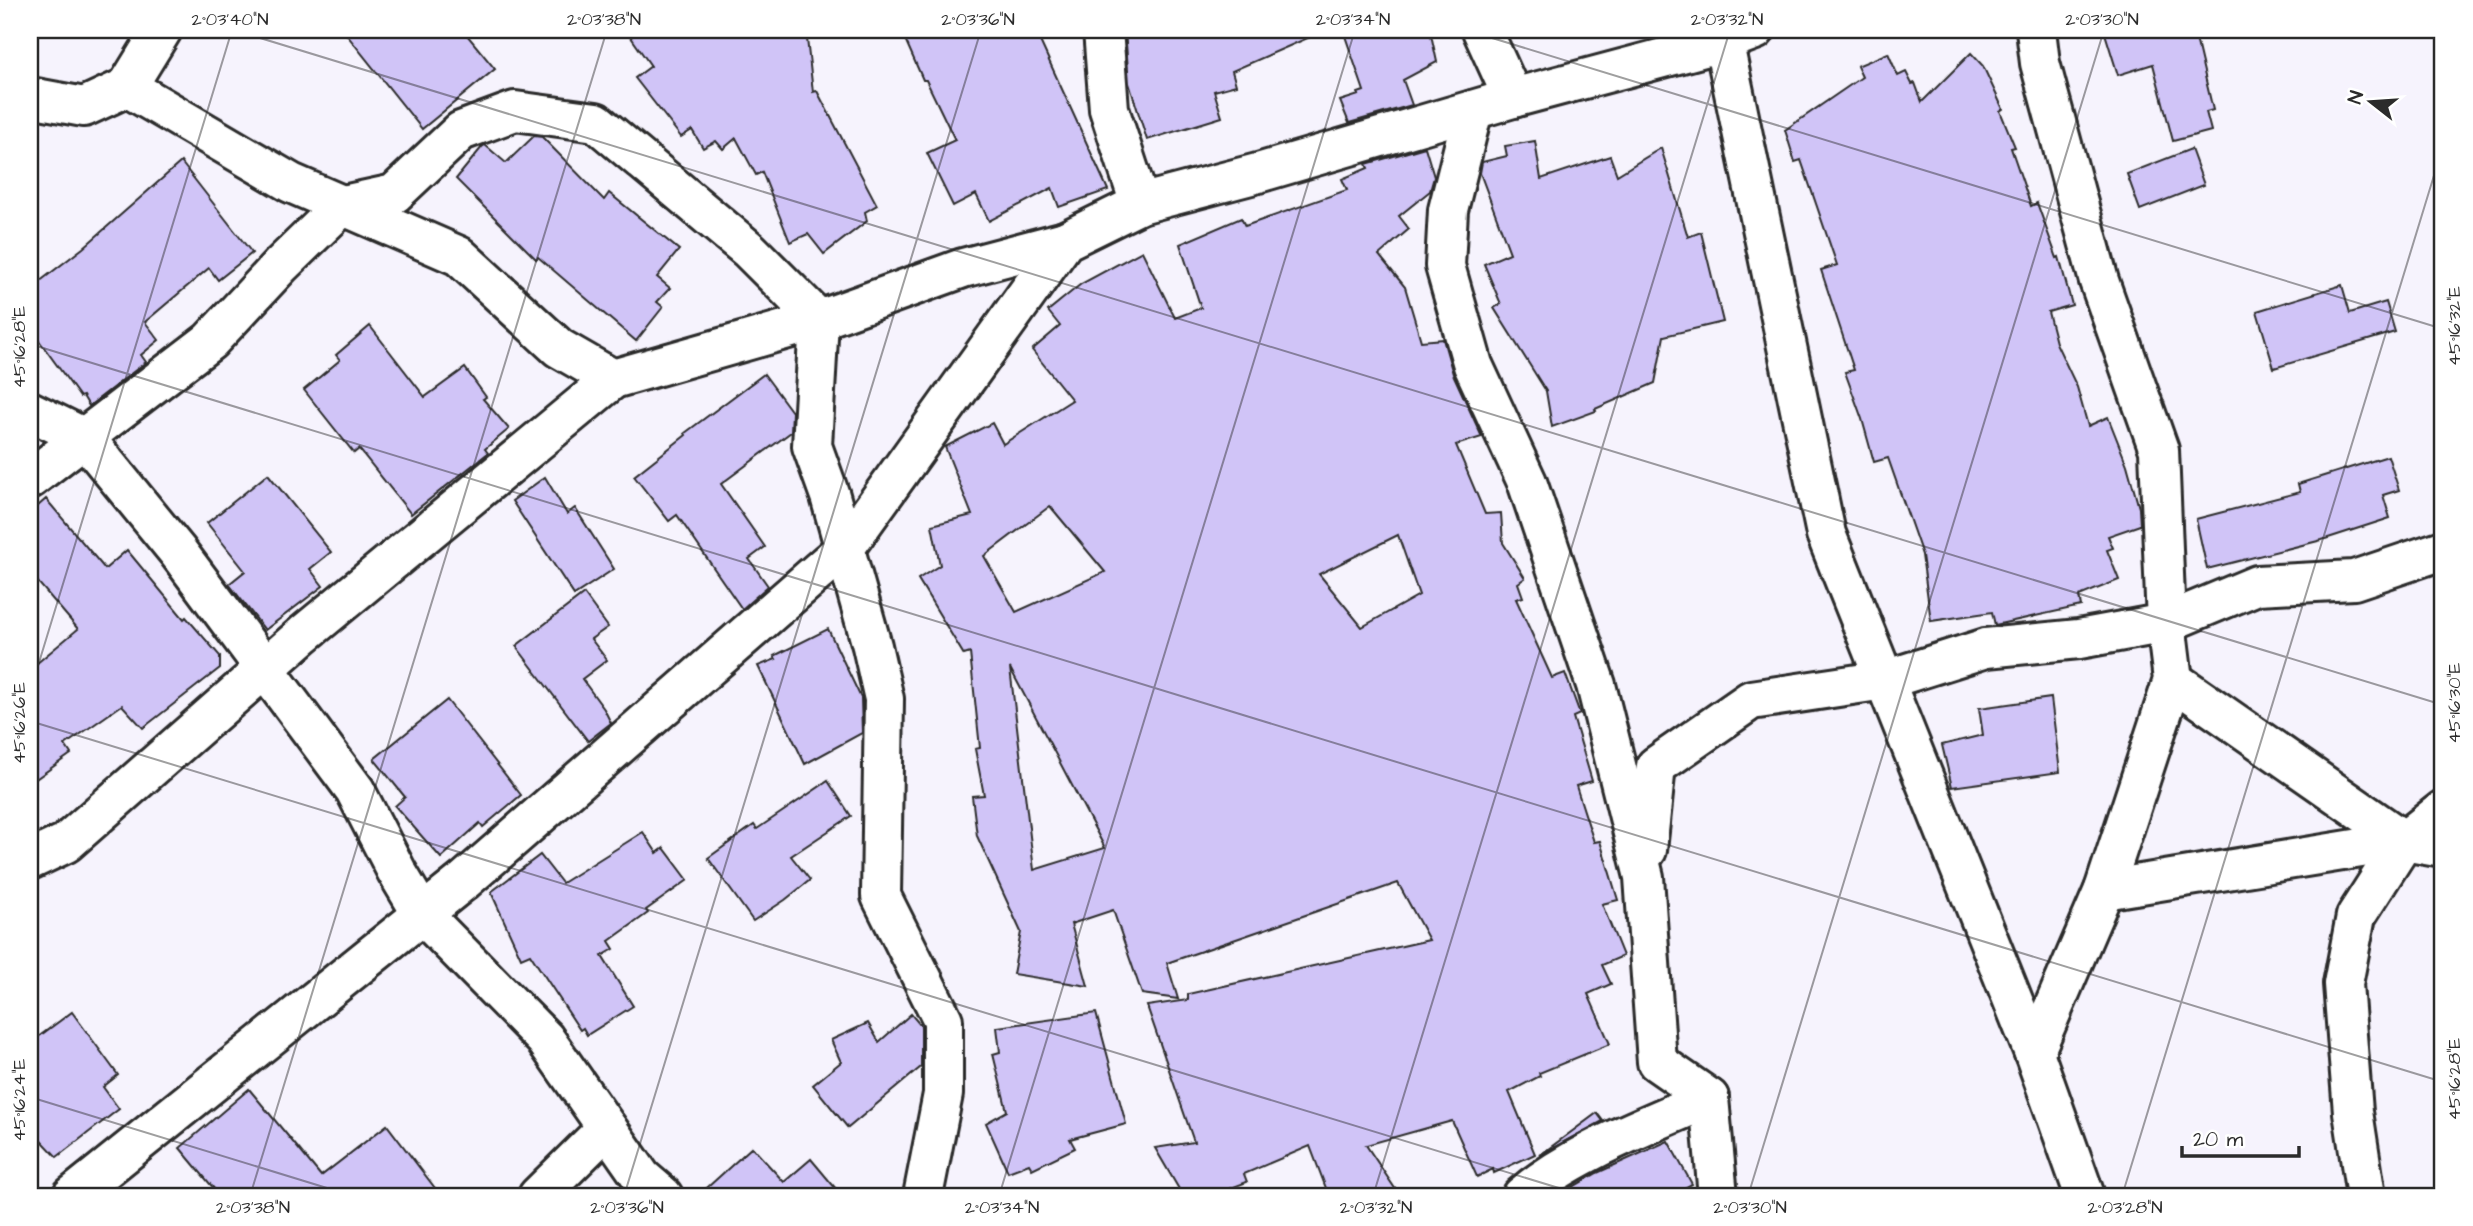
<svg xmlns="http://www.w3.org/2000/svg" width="2473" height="1226" viewBox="0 0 2473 1226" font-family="'Architects Daughter',sans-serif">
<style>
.building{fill:#d0c4f7;stroke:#2b2b2b;stroke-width:2;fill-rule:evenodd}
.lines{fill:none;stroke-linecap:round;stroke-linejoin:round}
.minor-casing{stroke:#2b2b2b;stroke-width:44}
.minor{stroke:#fff;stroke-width:38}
.ticks{fill:none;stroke:#2b2b2b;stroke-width:2;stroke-opacity:0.45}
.neatline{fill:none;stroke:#2b2b2b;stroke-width:2.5}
.ticks-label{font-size:18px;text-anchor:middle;fill:#2b2b2b}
</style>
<rect width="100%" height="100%" fill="#f6f3fd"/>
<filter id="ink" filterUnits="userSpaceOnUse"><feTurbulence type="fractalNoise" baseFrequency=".0143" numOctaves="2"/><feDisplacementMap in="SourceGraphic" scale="14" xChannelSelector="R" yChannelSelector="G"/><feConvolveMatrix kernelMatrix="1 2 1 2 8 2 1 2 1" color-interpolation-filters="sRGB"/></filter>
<g filter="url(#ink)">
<g class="building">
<path d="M 343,30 L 463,30 L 495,69 L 422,129 Z"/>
<path d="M 626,30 L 753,30 L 756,37 L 773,30 L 806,30 L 813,92 L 817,91 L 877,205 L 865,212 L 867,221 L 824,254 L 808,234 L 790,242 L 762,172 L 756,175 L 736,138 L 723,149 L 716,141 L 703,148 L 692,130 L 681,137 L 635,78 L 651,66 Z"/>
<path d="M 901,30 L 1035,30 L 1108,190 L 1059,207 L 1052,188 L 989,221 L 976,194 L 953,206 L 927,153 L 955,140 L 926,80 L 923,80 Z"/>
<path d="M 1125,30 L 1326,30 L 1232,71 L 1236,85 L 1214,91 L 1222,117 L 1147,140 L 1129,83 Z"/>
<path d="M 1343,30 L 1430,30 L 1437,62 L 1403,80 L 1412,105 L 1349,123 L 1340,101 L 1359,95 L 1358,93 L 1364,91 Z"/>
<path d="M 2104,30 L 2194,30 L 2213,110 L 2206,112 L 2211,131 L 2173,141 L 2153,64 L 2118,75 Z"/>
<path d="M 1888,53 L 1898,76 L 1906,72 L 1912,84 L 1915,83 L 1922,102 L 1971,53 L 1983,66 L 2003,109 L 2000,111 L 2015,147 L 2011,148 L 2031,206 L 2037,203 L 2057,258 L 2059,257 L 2072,305 L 2048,312 L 2056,343 L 2077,387 L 2088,426 L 2108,417 L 2127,465 L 2139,508 L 2140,525 L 2108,536 L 2113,548 L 2107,550 L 2119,580 L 2079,596 L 2081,606 L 1995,625 L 1992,612 L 1931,621 L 1922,555 L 1888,458 L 1874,462 L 1862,419 L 1845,372 L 1854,370 L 1821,270 L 1837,265 L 1801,160 L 1795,162 L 1785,130 L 1862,77 L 1857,66 Z"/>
<path d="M 534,136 L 542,137 L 604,200 L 609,193 L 679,250 L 657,277 L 670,288 L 657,302 L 663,307 L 636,341 L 538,257 L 536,259 L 456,179 L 482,147 L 485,145 L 506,163 Z"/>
<path d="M 1535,141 L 1541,179 L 1610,156 L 1617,175 L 1661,148 L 1688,237 L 1701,232 L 1723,322 L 1664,336 L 1655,383 L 1595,409 L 1596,411 L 1552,427 L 1546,391 L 1494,308 L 1501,304 L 1484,264 L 1510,253 L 1480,173 L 1482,162 L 1507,156 L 1505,146 Z"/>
<path d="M 1425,147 L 1434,177 L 1430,191 L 1399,216 L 1409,229 L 1379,255 L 1405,287 L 1421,341 L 1443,339 L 1453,374 L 1482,437 L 1456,445 L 1485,514 L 1501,513 L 1503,543 L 1525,578 L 1518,583 L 1523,597 L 1516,599 L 1552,678 L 1565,673 L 1580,714 L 1573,717 L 1592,781 L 1576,786 L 1594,842 L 1600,841 L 1618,900 L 1602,904 L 1623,956 L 1602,965 L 1611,984 L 1588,994 L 1610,1044 L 1539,1073 L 1540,1076 L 1509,1092 L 1535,1154 L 1494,1173 L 1493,1169 L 1477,1177 L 1452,1121 L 1366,1145 L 1400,1196 L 1329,1196 L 1310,1146 L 1244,1174 L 1247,1182 L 1210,1196 L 1183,1196 L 1155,1148 L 1194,1142 L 1147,1006 L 1188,1000 L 1188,994 L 1429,940 L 1398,883 L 1167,963 L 1178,999 L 1142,994 L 1113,910 L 1071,924 L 1088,986 L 1013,974 L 1021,932 L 977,836 L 972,796 L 984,795 L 975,749 L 980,748 L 970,653 L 964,655 L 918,579 L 940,565 L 932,525 L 972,515 L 945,447 L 992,423 L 1003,444 L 1072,400 L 1032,350 L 1060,326 L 1048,311 L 1081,284 L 1142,251 L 1175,318 L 1201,308 L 1180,244 L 1241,218 L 1245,226 L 1347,190 L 1342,179 L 1368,168 L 1366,164 ZM 1050,506 L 1105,572 L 1016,612 L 984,556 ZM 1398,535 L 1419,595 L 1362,627 L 1319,574 ZM 1010,668 L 1105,848 L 1034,870 Z"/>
<path d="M 2191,149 L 2204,185 L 2140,210 L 2127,174 Z"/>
<path d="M 181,162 L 252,253 L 218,280 L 209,268 L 145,322 L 159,340 L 141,355 L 146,362 L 89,406 L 83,396 L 80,397 L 30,328 L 30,289 L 83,248 Z"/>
<path d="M 2342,285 L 2350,313 L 2386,302 L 2395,332 L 2274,368 L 2257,311 Z"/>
<path d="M 370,326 L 425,397 L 465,368 L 486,397 L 483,399 L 509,429 L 485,449 L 488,453 L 411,514 L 359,449 L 354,453 L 304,390 L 340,360 L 336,355 Z"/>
<path d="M 764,374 L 792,412 L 791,432 L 721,484 L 765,547 L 749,559 L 768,586 L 742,609 L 677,515 L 669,521 L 634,476 L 686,435 L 685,433 Z"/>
<path d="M 2388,456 L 2399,490 L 2383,495 L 2390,518 L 2322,540 L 2207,569 L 2196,519 L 2300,492 L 2298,484 Z"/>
<path d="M 268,474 L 331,552 L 310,569 L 323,586 L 265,630 L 229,584 L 245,571 L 207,523 Z"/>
<path d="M 545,477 L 567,514 L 575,508 L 614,569 L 574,595 L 512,501 Z"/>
<path d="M 46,499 L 105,569 L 127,550 L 184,619 L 186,617 L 220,656 L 220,668 L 143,728 L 122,705 L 65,745 L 71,754 L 30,783 L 30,669 L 78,629 L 30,573 L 30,513 Z"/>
<path d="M 584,594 L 608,627 L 591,639 L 607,660 L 582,679 L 604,709 L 611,723 L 588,741 L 516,646 Z"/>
<path d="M 828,629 L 861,698 L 862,733 L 805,764 L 758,666 L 776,659 L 774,656 Z"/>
<path d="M 2051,698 L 2060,772 L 1952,787 L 1942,745 L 1983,735 L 1979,708 Z"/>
<path d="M 447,700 L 521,795 L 483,827 L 480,823 L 441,858 L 395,806 L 405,797 L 374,759 Z"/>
<path d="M 828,781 L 851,816 L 791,856 L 810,880 L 785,900 L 753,921 L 708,858 L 754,825 L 757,829 Z"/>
<path d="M 643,832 L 657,853 L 664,848 L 688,880 L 646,910 L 648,913 L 609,941 L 614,949 L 602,956 L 633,1006 L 587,1035 L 583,1028 L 580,1030 L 530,954 L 521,958 L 491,892 L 540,855 L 562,883 Z"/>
<path d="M 72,1012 L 118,1075 L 103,1087 L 119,1109 L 57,1157 L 30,1128 L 30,1043 Z"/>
<path d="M 1096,1013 L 1126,1124 L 1070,1139 L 1075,1148 L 1032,1169 L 1029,1164 L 1008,1172 L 986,1123 L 1007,1111 L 993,1054 L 1000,1052 L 997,1027 Z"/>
<path d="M 911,1014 L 921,1026 L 921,1067 L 848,1128 L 813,1085 L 841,1062 L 831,1040 L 868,1023 L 879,1042 Z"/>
<path d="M 249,1089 L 321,1176 L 387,1125 L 441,1196 L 220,1196 L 180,1148 Z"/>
<path d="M 1597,1113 L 1603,1121 L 1540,1155 Z"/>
<path d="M 1668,1141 L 1692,1184 L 1670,1196 L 1558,1196 L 1597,1173 Z"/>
<path d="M 752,1147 L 784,1182 L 811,1159 L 842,1196 L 698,1196 Z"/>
</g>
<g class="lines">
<defs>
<g id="minor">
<path d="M 1103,30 L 1109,109 L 1140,204"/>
<path d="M 1482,30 L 1513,98"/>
<path d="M 1721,30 L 1826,534 L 2034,1053 L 2085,1196"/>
<path d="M 127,87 L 162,30"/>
<path d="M 30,97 L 84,107 L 127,87 L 291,183 L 459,256 L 559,348 L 613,379 L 819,320 L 963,268 L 1065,241"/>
<path d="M 1473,110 L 1448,210 L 1445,266 L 1473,365 L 1527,482 L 1596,685 L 1644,877 L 1657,1062 L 1709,1098 L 1718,1196"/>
<path d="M 30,411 L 85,438 L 178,552 L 355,790 L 397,872 L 422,914 L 545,1039 L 642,1178 L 663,1196"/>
<path d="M 30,479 L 210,341 L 281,265 L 343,205 L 394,194 L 461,131 L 515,111 L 596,122 L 749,250 L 819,320 L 812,446 L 830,496 L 872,646 L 884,699 L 881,896 L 943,1020 L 943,1094 L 923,1196"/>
<path d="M 2173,680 L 2404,841"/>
<path d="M 1647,850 L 1656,766 L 1751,700 L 1885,680 L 1986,648 L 2079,639 L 2166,623 L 2257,585 L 2354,580 L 2443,550"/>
<path d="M 30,860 L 66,843 L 304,634 L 613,379"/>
<path d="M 2104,890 L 2404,841 L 2443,848"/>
<path d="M 2034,1053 L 2104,890 L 2173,680 L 2166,623 L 2159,450 L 2099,281 L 2040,63 L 2036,30"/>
<path d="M 72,1196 L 465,880 L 845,548 L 1065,241 L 1140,204 L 1258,173 L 1513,98 L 1723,42 L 1755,30"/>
<path d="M 538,1196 L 607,1128"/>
<path d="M 1522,1196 C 1571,1153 1649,1125 1709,1098"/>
<path d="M 2366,1196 L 2353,1112 L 2343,984 L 2356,916 L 2404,841 L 2443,810"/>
</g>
</defs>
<use href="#minor" class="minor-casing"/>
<use href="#minor" class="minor"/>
</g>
</g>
<path class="ticks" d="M 234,30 L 2443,705M 1466,30 L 2443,329M 30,344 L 2443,1082M 30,692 L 232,30M 30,721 L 1585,1196M 30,1097 L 353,1196M 250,1196 L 607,30M 624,1196 L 981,30M 999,1196 L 1355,30M 1373,1196 L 1730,30M 1748,1196 L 2104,30M 2122,1196 L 2443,146"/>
<rect width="2473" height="1226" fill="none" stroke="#fff" stroke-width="77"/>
<g transform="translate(2371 102) rotate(287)" stroke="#ffffff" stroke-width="5" paint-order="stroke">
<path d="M0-5L12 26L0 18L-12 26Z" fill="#2b2b2b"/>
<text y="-10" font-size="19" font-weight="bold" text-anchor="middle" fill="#2b2b2b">N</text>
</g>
<path d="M2182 1146v10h117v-10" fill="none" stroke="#2b2b2b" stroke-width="3.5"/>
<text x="2193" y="1146" font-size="21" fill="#2b2b2b" stroke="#ffffff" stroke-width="5" paint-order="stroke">20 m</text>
<rect x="38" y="38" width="2396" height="1150" class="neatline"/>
<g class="ticks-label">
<text x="230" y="25">2°03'40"N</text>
<text x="604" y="25">2°03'38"N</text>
<text x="978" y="25">2°03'36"N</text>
<text x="1353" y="25">2°03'34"N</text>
<text x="1727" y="25">2°03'32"N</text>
<text x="2102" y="25">2°03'30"N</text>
<text transform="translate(2454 326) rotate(-90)" y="6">45°16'32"E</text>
<text transform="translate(19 347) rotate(-90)" y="6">45°16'28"E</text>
<text transform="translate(2454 703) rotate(-90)" y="6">45°16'30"E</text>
<text transform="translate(19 723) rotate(-90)" y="6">45°16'26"E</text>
<text transform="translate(2454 1079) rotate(-90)" y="6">45°16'28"E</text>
<text transform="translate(19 1100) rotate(-90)" y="6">45°16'24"E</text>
<text x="253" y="1213">2°03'38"N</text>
<text x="627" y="1213">2°03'36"N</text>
<text x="1002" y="1213">2°03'34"N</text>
<text x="1376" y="1213">2°03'32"N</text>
<text x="1750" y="1213">2°03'30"N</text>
<text x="2125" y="1213">2°03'28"N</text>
</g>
</svg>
